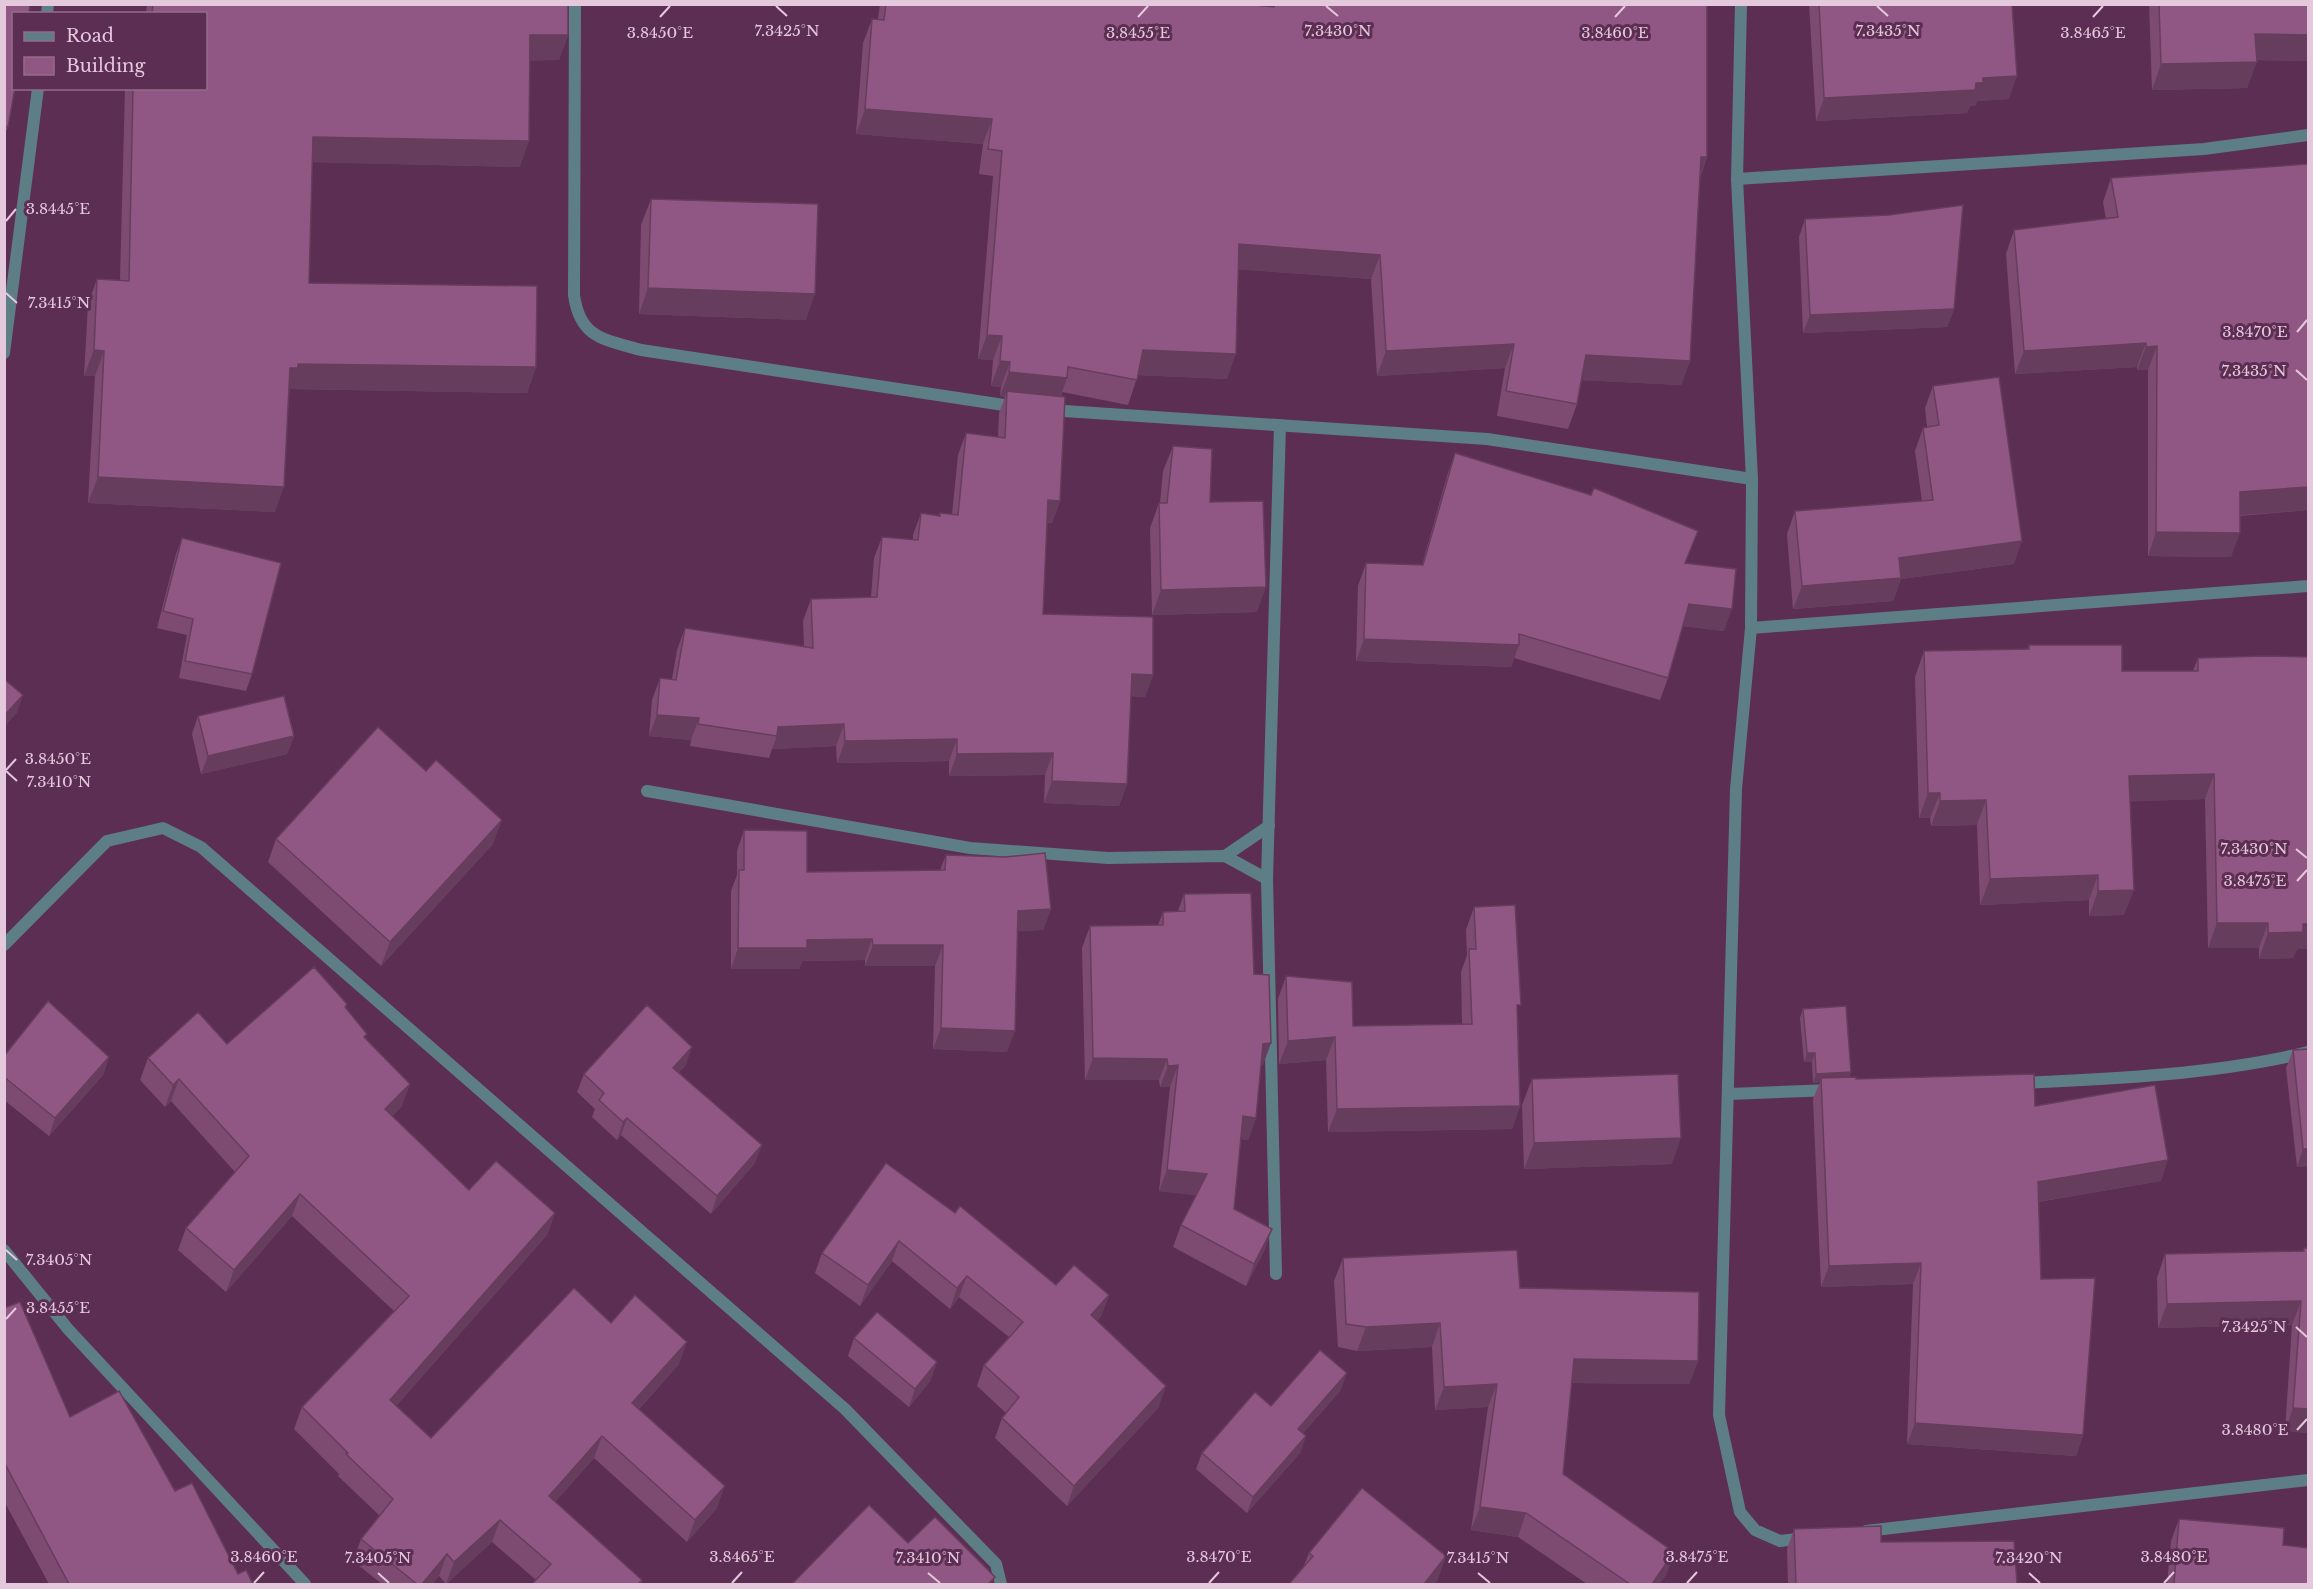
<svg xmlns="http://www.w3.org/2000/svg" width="2313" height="1589" viewBox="0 0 2313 1589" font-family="'Libre Baskerville',serif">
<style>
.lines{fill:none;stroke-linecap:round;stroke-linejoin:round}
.street{stroke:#5e7e86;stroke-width:12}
.wall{fill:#7d4b72}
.shaded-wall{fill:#663d5c}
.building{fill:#915784;stroke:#663d5c;stroke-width:1.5}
.ticks{fill:none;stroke:#e4c8dc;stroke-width:2}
.ticks-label{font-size:15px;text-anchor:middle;fill:#e4c8dc;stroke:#5c2e53;stroke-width:6;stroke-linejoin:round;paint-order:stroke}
</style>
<rect width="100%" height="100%" fill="#5c2e53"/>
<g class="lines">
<g class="street">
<path d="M 575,4 L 574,295 C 580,338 603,339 641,350 L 1017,407"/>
<path d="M 1741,4 L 1737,179 L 1752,479 L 1751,628 L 1736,789 L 1719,1415 L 1740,1512 L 1755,1530 L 1780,1541 L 1807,1538"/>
<path d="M 47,14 L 48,4"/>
<path d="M 1737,179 L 2204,149 L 2308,135"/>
<path d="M 4,353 L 38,88"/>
<path d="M 1049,410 L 1487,439 L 1752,479"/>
<path d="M 1751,628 L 2308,586"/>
<path d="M 647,791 L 970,848 L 1108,858 L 1225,856 L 1267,879"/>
<path d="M 1225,856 L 1269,826"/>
<path d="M 4,945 L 107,841 L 163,828 L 201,847 L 845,1409 L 996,1564 L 1001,1584"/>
<path d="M 2021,1083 C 2114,1079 2218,1074 2308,1052"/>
<path d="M 1729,1094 L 1832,1090"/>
<path d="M 4,1250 L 68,1329 L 305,1584"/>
<path d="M 1276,1274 L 1267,879 L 1280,425"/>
<path d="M 1866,1531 L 2308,1480"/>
</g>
</g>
<g class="wall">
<path d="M 4,4 L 8,127 L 4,136 Z"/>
<path d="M 147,4 L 568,4 L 568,35 L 559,60 L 530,60 L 520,167 L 312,162 L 309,283 L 536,367 L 527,393 L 290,389 L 275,512 L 88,503 L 95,376 L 84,376 L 88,304 L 97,279 L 120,280 L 125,88 L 206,88 L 206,14 L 146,14 Z"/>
<path d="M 880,4 L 1245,4 L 1268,6 L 1269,4 L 1707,5 L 1707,157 L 1700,178 L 1690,361 L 1681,385 L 1581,380 L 1577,404 L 1568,429 L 1497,416 L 1505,368 L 1377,376 L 1371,279 L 1238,269 L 1227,379 L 1138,375 L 1128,405 L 1062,392 L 1061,397 L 1060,501 L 1052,523 L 1047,523 L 1043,614 L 1153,675 L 1145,697 L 1131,696 L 1127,784 L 1119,806 L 1044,803 L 1045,775 L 949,776 L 949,761 L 837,763 L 836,746 L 772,749 L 769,758 L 690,746 L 691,740 L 649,736 L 652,700 L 660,678 L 672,679 L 677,650 L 685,628 L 804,646 L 803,621 L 811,599 L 871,597 L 874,558 L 882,537 L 913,540 L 913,535 L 921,513 L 939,516 L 940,513 L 952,514 L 958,455 L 966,433 L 998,437 L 999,413 L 1005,397 L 1000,396 L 1001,387 L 991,386 L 993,360 L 978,359 L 993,176 L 979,174 L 983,144 L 856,134 L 863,43 L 872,19 L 878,19 Z"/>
<path d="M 1809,4 L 2012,4 L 2009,99 L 1977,101 L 1975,106 L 1970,106 L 1967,113 L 1816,121 Z"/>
<path d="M 2149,4 L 2308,4 L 2308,61 L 2257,60 L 2247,88 L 2152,90 Z"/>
<path d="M 2308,164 L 2308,510 L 2240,516 L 2231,557 L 2148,556 L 2148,370 L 2137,370 L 2137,367 L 2015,374 L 2006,254 L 2014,230 L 2106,219 L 2103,202 L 2111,178 Z"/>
<path d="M 651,199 L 806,320 L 639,314 L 641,225 Z"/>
<path d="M 1805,219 L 1954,309 L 1947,327 L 1803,333 L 1799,237 Z"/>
<path d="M 1933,386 L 2014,564 L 1901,579 L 1893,601 L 1793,609 L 1787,534 L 1795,511 L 1922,501 L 1915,451 L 1923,428 L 1927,427 L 1925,408 Z"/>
<path d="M 1173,446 L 1210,502 L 1257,612 L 1152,615 L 1150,528 L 1159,503 L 1160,503 L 1163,471 Z"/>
<path d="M 1455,453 L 1686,563 L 1724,631 L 1683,626 L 1668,678 L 1660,700 L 1514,658 L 1511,667 L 1356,661 L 1358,586 L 1366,563 L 1422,565 L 1447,476 Z"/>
<path d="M 182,538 L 252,674 L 246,691 L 179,678 L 187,635 L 157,628 L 176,554 Z"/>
<path d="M 2029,645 L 2122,671 L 2193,671 L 2198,658 L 2308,657 L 2308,949 L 2297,949 L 2293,958 L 2259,959 L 2259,948 L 2208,948 L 2205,799 L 2130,801 L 2124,915 L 2089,916 L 2089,900 L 1980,905 L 1977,825 L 1931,826 L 1930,818 L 1919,818 L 1915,677 L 1924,651 L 2027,649 Z"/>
<path d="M 198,716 L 294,736 L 287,754 L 201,774 L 192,734 Z"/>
<path d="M 744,830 L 807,872 L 940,870 L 946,855 L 1051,909 L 1043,930 L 1018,931 L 1007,1052 L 933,1049 L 935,966 L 865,966 L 865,960 L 802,961 L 799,969 L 731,969 L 731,891 L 737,875 L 737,851 Z"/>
<path d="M 276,839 L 493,844 L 381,966 L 268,862 Z"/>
<path d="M 1184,894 L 1254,974 L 1263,1065 L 1261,1065 L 1256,1118 L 1248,1140 L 1241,1139 L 1234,1209 L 1272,1229 L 1264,1251 L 1246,1286 L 1173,1247 L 1181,1225 L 1196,1195 L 1159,1191 L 1170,1087 L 1160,1087 L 1159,1080 L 1085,1080 L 1082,948 L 1090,926 L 1158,925 L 1163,912 L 1178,911 Z"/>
<path d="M 1474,907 L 1518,1013 L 1520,1106 L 1512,1129 L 1328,1132 L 1326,1060 L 1279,1064 L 1278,999 L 1286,976 L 1353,1026 L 1462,1024 L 1461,972 L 1467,955 L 1466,930 Z"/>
<path d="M 347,1004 L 346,1008 L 366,1038 L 402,1106 L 392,1116 L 469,1190 L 555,1213 L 547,1235 L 396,1406 L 431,1438 L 611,1323 L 679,1364 L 639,1409 L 717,1508 L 687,1542 L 594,1458 L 555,1502 L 642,1580 L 641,1584 L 532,1584 L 536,1580 L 492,1542 L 446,1584 L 439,1576 L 432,1584 L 382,1584 L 353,1561 L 361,1539 L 380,1516 L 338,1476 L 339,1474 L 294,1429 L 302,1407 L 394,1311 L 292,1216 L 226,1292 L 178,1250 L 186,1228 L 235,1172 L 171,1101 L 165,1107 L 140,1080 L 148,1058 L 227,1044 Z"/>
<path d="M 1803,1009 L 1851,1072 L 1849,1077 L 1856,1079 L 2035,1106 L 2161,1181 L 2038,1202 L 2041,1279 L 2083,1435 L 2076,1456 L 1907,1444 L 1913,1284 L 1821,1287 L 1813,1099 L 1820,1082 L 1813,1083 L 1812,1062 L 1804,1062 L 1800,1018 Z"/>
<path d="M 2293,1050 L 2308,1166 L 2297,1167 L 2286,1068 Z"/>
<path d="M 4,1056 L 109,1057 L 103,1075 L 49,1136 L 4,1100 Z"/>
<path d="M 686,1065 L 679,1072 L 755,1163 L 711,1214 L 621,1135 L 617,1140 L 592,1117 L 595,1109 L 577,1092 L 584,1074 Z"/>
<path d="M 1532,1079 L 1672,1164 L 1524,1169 L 1522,1105 Z"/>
<path d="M 886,1163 L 1056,1285 L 1109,1295 L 1101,1316 L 1097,1321 L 1159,1407 L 1067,1506 L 995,1438 L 1002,1418 L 1006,1413 L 977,1386 L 984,1365 L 1009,1337 L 959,1297 L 950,1309 L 892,1261 L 860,1306 L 815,1273 L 822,1253 Z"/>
<path d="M 2304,1248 L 2308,1248 L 2308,1433 L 2285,1431 L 2292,1325 L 2158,1328 L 2157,1278 L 2165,1254 L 2303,1251 Z"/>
<path d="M 1343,1258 L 1520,1288 L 1698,1361 L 1689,1384 L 1571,1383 L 1563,1474 L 1674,1552 L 1666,1575 L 1659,1584 L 1587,1584 L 1518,1537 L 1471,1530 L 1488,1407 L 1435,1410 L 1432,1347 L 1357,1351 L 1338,1347 L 1334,1281 Z"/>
<path d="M 4,1308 L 70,1417 L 175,1491 L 238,1574 L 253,1584 L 49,1584 L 4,1501 Z"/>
<path d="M 854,1338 L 931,1380 L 909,1407 L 848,1356 Z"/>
<path d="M 1341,1390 L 1303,1433 L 1306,1436 L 1300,1453 L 1247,1513 L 1196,1469 L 1202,1453 L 1271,1406 Z"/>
<path d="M 2179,1519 L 2283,1545 L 2308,1584 L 2167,1584 L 2171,1541 Z"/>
<path d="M 1794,1529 L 1881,1542 L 2017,1583 L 2034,1584 L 1788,1584 L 1787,1549 Z"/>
<path d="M 1309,1553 L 1446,1556 L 1437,1581 L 1303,1568 Z"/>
</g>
<g class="shaded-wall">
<path d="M 2255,34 L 2308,35 L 2308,61 L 2246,60 Z"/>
<path d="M 530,35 L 568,35 L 559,60 L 521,61 Z"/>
<path d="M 2257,62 L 2247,88 L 2152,90 L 2161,64 Z"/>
<path d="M 2017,76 L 2009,99 L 1977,101 L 1975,106 L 1970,106 L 1967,113 L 1816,121 L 1824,98 L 1976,83 L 1983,78 Z"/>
<path d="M 865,109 L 992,119 L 983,144 L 856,134 Z"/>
<path d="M 313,137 L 529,141 L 520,167 L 304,162 Z"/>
<path d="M 1701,157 L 1707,157 L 1698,182 Z"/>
<path d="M 1239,244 L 1380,255 L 1371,279 L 1230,269 Z"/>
<path d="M 648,288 L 815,294 L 806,320 L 639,314 Z"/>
<path d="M 1954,309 L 1947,327 L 1803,333 L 1810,315 Z"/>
<path d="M 987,335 L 1002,336 L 993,360 L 978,359 Z"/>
<path d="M 2146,343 L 2137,367 L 2015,374 L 2024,351 Z"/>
<path d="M 1514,344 L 1505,368 L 1377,376 L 1386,351 Z"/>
<path d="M 2157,346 L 2148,370 L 2137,370 L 2146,347 Z"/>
<path d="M 94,350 L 104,351 L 95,376 L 84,376 Z"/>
<path d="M 1143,350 L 1236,354 L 1227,379 L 1134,375 Z"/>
<path d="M 1586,355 L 1690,361 L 1681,385 L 1577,380 Z"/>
<path d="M 1000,361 L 1010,362 L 1001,387 L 991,386 Z"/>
<path d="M 298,364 L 536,367 L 527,393 L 290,389 L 288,393 L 290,368 Z"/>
<path d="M 1009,372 L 1067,378 L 1058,403 L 1007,391 L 1005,397 L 1000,396 Z"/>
<path d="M 98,477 L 284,487 L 275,512 L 88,503 Z"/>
<path d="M 2308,487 L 2308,510 L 2231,516 L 2240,492 Z"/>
<path d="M 1048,500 L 1060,501 L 1052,523 L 1040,522 Z"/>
<path d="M 2156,532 L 2240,533 L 2231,557 L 2148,556 Z"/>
<path d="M 2022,541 L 2014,564 L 1901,579 L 1893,601 L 1793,609 L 1802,586 L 1899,558 Z"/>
<path d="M 1266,587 L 1257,612 L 1152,615 L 1161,590 Z"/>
<path d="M 1689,604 L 1732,609 L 1724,631 L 1681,626 Z"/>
<path d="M 1364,639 L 1519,645 L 1511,667 L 1356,661 Z"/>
<path d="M 1132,674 L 1153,675 L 1145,697 L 1124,696 Z"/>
<path d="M 23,695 L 17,713 L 4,727 L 4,716 Z"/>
<path d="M 657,715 L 699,718 L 691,740 L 649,736 Z"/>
<path d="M 844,724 L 836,746 L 772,749 L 777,736 L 778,727 Z"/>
<path d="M 294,736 L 287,754 L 201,774 L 208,756 Z"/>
<path d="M 957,739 L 949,761 L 837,763 L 845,741 Z"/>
<path d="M 1053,753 L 1045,775 L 949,776 L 957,754 Z"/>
<path d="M 2214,774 L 2205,799 L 2119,802 L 2129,776 Z"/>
<path d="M 1052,781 L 1127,784 L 1119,806 L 1044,803 Z"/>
<path d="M 1928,793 L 1940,793 L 1930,818 L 1919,818 Z"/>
<path d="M 1986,800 L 1977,825 L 1931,826 L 1940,801 Z"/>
<path d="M 502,820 L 493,844 L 381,966 L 390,942 Z"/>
<path d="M 2098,875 L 2089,900 L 1980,905 L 1990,879 Z"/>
<path d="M 2134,890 L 2124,915 L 2089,916 L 2098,891 Z"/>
<path d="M 1051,909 L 1043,930 L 1011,932 L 1018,911 Z"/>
<path d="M 2217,923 L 2268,923 L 2259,948 L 2208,948 Z"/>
<path d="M 2303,924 L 2308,924 L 2308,949 L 2297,949 L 2293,958 L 2259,959 L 2268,933 Z"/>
<path d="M 872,939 L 865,960 L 802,961 L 799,969 L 731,969 L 738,948 L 807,940 Z"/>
<path d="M 873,945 L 943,945 L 935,966 L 865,966 Z"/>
<path d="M 941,1028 L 1015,1031 L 1007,1052 L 933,1049 Z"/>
<path d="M 1335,1037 L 1326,1060 L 1279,1064 L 1288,1041 Z"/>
<path d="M 1271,1043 L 1263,1065 L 1255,1065 L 1263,1044 Z"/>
<path d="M 692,1047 L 686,1065 L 667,1085 L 673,1068 Z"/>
<path d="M 1807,1053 L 1815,1053 L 1812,1062 L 1804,1062 Z"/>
<path d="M 109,1057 L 103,1075 L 49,1136 L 55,1118 Z"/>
<path d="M 1093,1058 L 1167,1059 L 1159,1080 L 1085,1080 Z"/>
<path d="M 1178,1065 L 1170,1087 L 1160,1087 L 1168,1066 Z"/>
<path d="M 1851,1072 L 1847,1081 L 1821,1078 L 1820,1082 L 1813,1083 L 1816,1074 Z"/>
<path d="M 179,1079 L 171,1101 L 165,1107 L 173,1085 Z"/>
<path d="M 410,1084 L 402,1106 L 377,1131 L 385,1109 Z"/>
<path d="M 1520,1106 L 1512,1129 L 1328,1132 L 1337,1109 Z"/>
<path d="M 1243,1116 L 1256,1118 L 1248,1140 L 1235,1138 Z"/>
<path d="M 627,1118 L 621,1135 L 617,1140 L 623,1122 Z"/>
<path d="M 1681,1138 L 1672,1164 L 1524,1169 L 1534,1143 Z"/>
<path d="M 762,1145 L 755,1163 L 711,1214 L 717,1196 Z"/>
<path d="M 2303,1149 L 2308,1149 L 2308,1166 L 2297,1167 Z"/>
<path d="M 2168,1160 L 2161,1181 L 2030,1203 L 2038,1182 Z"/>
<path d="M 1167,1170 L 1207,1174 L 1199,1196 L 1159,1191 Z"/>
<path d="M 300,1194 L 292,1216 L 226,1292 L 234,1270 Z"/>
<path d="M 555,1213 L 547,1235 L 382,1422 L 390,1400 Z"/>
<path d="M 1272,1229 L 1264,1251 L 1246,1286 L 1254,1264 Z"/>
<path d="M 899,1241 L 892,1261 L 860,1306 L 868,1285 Z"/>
<path d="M 1921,1263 L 1913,1284 L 1821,1287 L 1829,1266 Z"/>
<path d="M 967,1276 L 959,1297 L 950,1309 L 957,1288 Z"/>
<path d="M 1109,1295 L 1101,1316 L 1083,1336 L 1091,1315 Z"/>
<path d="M 2301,1301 L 2292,1325 L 2158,1328 L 2167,1304 Z"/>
<path d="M 1440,1323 L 1432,1347 L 1357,1351 L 1366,1327 Z"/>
<path d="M 687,1342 L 679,1364 L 624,1425 L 632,1403 Z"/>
<path d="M 1574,1359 L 1698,1361 L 1689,1384 L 1565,1383 Z"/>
<path d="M 937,1362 L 931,1380 L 909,1407 L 915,1389 Z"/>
<path d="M 1347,1373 L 1341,1390 L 1292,1446 L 1298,1429 Z"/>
<path d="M 1497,1384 L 1488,1407 L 1435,1410 L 1444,1387 Z"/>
<path d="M 1166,1386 L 1159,1407 L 1067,1506 L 1074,1486 Z"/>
<path d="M 2293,1408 L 2308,1409 L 2308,1433 L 2285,1431 Z"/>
<path d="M 1915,1423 L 2083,1435 L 2076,1456 L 1907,1444 Z"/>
<path d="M 602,1436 L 594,1458 L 541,1518 L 549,1496 Z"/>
<path d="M 1306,1436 L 1300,1453 L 1247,1513 L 1253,1497 Z"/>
<path d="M 725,1486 L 717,1508 L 687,1542 L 695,1520 Z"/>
<path d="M 1480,1507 L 1526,1513 L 1518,1537 L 1471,1530 Z"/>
<path d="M 500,1520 L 492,1542 L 446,1584 L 454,1562 Z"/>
<path d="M 1674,1552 L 1666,1575 L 1659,1584 L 1652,1584 Z"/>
<path d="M 447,1554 L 439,1576 L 432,1584 L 422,1584 Z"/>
<path d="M 1446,1556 L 1437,1581 L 1435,1584 L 1424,1584 Z"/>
<path d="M 995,1577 L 992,1584 L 988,1584 Z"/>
</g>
<g class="building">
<path d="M 4,4 L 30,4 L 29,14 L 14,14 L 14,88 L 15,88 L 8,127 L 4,126 Z"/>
<path d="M 153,4 L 568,4 L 568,35 L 530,35 L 529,141 L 313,137 L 309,283 L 537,286 L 536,367 L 298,364 L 298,368 L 290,368 L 284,487 L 98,477 L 104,351 L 94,350 L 97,279 L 129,281 L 133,88 L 206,88 L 206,14 L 152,14 Z"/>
<path d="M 886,4 L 1245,4 L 1274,7 L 1274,4 L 1707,5 L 1707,157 L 1701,157 L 1690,361 L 1586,355 L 1577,404 L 1506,391 L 1514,344 L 1386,351 L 1380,255 L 1239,244 L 1236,354 L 1143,350 L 1137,380 L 1068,367 L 1067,378 L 1009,372 L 1010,362 L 1000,361 L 1002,336 L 987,335 L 1002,151 L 988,149 L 992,119 L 865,109 L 872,19 L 884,20 Z"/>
<path d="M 1819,4 L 2012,4 L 2017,76 L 1983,78 L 1983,83 L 1976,83 L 1975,90 L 1824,98 Z"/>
<path d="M 2159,4 L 2308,4 L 2308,35 L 2255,34 L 2257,62 L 2161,64 Z"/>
<path d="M 2308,164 L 2308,487 L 2240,492 L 2240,533 L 2156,532 L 2157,346 L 2146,347 L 2146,343 L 2024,351 L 2014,230 L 2118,217 L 2111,178 Z"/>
<path d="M 651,199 L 818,204 L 815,294 L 648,288 Z"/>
<path d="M 1963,205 L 1954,309 L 1810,315 L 1805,219 L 1889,215 Z"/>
<path d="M 1999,377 L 2022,541 L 1899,558 L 1901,578 L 1802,586 L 1795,511 L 1933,500 L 1923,428 L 1939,425 L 1933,386 Z"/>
<path d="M 1007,391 L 1065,397 L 1060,501 L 1048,500 L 1043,614 L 1153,617 L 1153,675 L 1132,674 L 1127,784 L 1052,781 L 1053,753 L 957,754 L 957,739 L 845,741 L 844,724 L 778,727 L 777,736 L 698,724 L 699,718 L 657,715 L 660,678 L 676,680 L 685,628 L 813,648 L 811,599 L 877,597 L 882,537 L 918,540 L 921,513 L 940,516 L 940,513 L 958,515 L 966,433 L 1005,438 Z"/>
<path d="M 1173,446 L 1212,449 L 1210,502 L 1263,501 L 1266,587 L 1161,590 L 1159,503 L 1167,503 Z"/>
<path d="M 1455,453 L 1591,495 L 1594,488 L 1698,531 L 1685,563 L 1736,569 L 1732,609 L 1689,604 L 1668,678 L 1519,634 L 1519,645 L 1364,639 L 1366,563 L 1423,565 Z"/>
<path d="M 182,538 L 281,563 L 252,674 L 185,661 L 193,619 L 163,611 Z"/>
<path d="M 2029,645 L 2122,645 L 2122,671 L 2198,671 L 2198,658 L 2266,656 L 2308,657 L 2308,924 L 2303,924 L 2303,932 L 2268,933 L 2268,923 L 2217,923 L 2214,774 L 2129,776 L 2134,890 L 2098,891 L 2098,875 L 1990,879 L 1986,800 L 1940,801 L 1940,793 L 1928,793 L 1924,651 L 2029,649 Z"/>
<path d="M 4,679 L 23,695 L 4,716 Z"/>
<path d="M 284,696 L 294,736 L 208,756 L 198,716 Z"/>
<path d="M 378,727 L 426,771 L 436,760 L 502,820 L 390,942 L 276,839 Z"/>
<path d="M 744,830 L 807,831 L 807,872 L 945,870 L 946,855 L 1005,857 L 1045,853 L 1051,909 L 1018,911 L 1015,1031 L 941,1028 L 943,945 L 873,945 L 872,939 L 807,940 L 807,948 L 738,948 L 739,870 L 744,870 Z"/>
<path d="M 1251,893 L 1254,974 L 1269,975 L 1271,1043 L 1263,1044 L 1256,1118 L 1243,1116 L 1234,1209 L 1272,1229 L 1254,1264 L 1181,1225 L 1207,1174 L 1167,1170 L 1178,1065 L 1168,1066 L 1167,1059 L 1093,1058 L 1090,926 L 1163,925 L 1163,912 L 1185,911 L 1184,894 Z"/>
<path d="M 1515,905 L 1521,1005 L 1517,1005 L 1520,1106 L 1337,1109 L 1335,1037 L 1288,1041 L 1286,976 L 1352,982 L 1353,1026 L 1472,1024 L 1469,949 L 1476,949 L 1474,907 Z"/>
<path d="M 314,967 L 347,1004 L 345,1007 L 367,1034 L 364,1037 L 410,1084 L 385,1109 L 469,1190 L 496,1161 L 555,1213 L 390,1400 L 431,1438 L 574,1288 L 611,1323 L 635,1295 L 687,1342 L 632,1403 L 725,1486 L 695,1520 L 602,1436 L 549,1496 L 642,1580 L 638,1584 L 532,1584 L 551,1564 L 500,1520 L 454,1562 L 447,1554 L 422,1584 L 417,1584 L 361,1539 L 393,1499 L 346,1454 L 348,1453 L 302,1407 L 409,1296 L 300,1194 L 234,1270 L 186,1228 L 249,1156 L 179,1079 L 173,1085 L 148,1058 L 198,1012 L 227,1044 Z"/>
<path d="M 48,1001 L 109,1057 L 55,1118 L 4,1077 L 4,1056 Z"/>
<path d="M 647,1005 L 692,1047 L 673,1068 L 762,1145 L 717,1196 L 627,1118 L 623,1122 L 599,1100 L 604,1093 L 584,1074 Z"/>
<path d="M 1846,1006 L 1851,1072 L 1816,1074 L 1815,1053 L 1807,1053 L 1803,1009 Z"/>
<path d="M 2308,1049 L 2308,1149 L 2303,1149 L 2293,1050 Z"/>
<path d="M 1678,1074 L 1681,1138 L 1534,1143 L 1532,1079 Z"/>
<path d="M 2034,1074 L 2035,1106 L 2155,1085 L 2168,1160 L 2038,1182 L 2041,1279 L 2095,1278 L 2083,1435 L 1915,1423 L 1921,1263 L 1829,1266 L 1821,1078 L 1856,1077 L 1856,1079 Z"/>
<path d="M 886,1163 L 955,1213 L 960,1206 L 1056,1285 L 1074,1265 L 1109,1295 L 1091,1315 L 1166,1386 L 1074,1486 L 1002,1418 L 1019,1397 L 984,1365 L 1023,1322 L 967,1276 L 957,1288 L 899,1241 L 868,1285 L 822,1253 Z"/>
<path d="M 2304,1248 L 2308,1248 L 2308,1409 L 2293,1408 L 2301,1301 L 2167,1304 L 2165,1254 L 2304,1251 Z"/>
<path d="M 1517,1250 L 1520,1288 L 1699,1292 L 1698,1361 L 1574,1359 L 1563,1474 L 1674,1552 L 1652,1584 L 1630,1584 L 1526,1513 L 1480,1507 L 1497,1384 L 1444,1387 L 1440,1323 L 1366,1327 L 1346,1324 L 1343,1258 Z"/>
<path d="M 20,1302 L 70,1417 L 119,1391 L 175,1491 L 192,1483 L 238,1574 L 246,1570 L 253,1584 L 69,1584 L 4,1462 L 4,1308 Z"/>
<path d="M 877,1312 L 937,1362 L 915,1389 L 854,1338 Z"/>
<path d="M 1320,1350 L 1347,1373 L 1298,1429 L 1306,1436 L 1253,1497 L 1202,1453 L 1255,1392 L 1271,1406 Z"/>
<path d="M 1362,1488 L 1446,1556 L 1424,1584 L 1289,1584 L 1313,1556 L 1309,1553 Z"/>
<path d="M 869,1505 L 908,1543 L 935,1517 L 995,1577 L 988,1584 L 792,1584 Z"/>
<path d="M 2179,1519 L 2284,1528 L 2283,1545 L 2308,1548 L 2308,1584 L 2174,1584 Z"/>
<path d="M 1881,1526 L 1881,1542 L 2014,1541 L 2017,1583 L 2034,1584 L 1796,1584 L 1794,1529 Z"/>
</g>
<path class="ticks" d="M 776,6 L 787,16M 1326,6 L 1338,16M 1877,6 L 1888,16M 660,17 L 670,6M 1138,17 L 1148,6M 1615,17 L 1625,6M 2093,17 L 2103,6M 6,221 L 16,209M 6,293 L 17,303M 2297,332 L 2307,320M 2296,370 L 2307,380M 6,770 L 16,759M 6,771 L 17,781M 2296,849 L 2307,858M 2297,881 L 2307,870M 6,1250 L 17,1260M 6,1319 L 16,1308M 2296,1327 L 2307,1337M 2297,1430 L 2307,1419M 378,1573 L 389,1583M 928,1573 L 940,1583M 1478,1573 L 1490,1583M 2029,1573 L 2040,1583M 254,1583 L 264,1572M 732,1583 L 742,1572M 1209,1583 L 1219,1572M 1687,1583 L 1697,1572M 2164,1583 L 2174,1572"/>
<g class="ticks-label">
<text x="787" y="36">7.3425°N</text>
<text x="1338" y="36">7.3430°N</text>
<text x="1888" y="36">7.3435°N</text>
<text x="660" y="38">3.8450°E</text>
<text x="1138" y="38">3.8455°E</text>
<text x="1615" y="38">3.8460°E</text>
<text x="2093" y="38">3.8465°E</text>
<text x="58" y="214">3.8445°E</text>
<text x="59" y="308">7.3415°N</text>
<text x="2255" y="337">3.8470°E</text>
<text x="2254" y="376">7.3435°N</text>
<text x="58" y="764">3.8450°E</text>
<text x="59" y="787">7.3410°N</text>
<text x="2254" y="854">7.3430°N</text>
<text x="2255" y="886">3.8475°E</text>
<text x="59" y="1265">7.3405°N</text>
<text x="58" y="1313">3.8455°E</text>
<text x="2254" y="1332">7.3425°N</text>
<text x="2255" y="1435">3.8480°E</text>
<text x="264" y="1562">3.8460°E</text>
<text x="742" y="1562">3.8465°E</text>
<text x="1219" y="1562">3.8470°E</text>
<text x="1697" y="1562">3.8475°E</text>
<text x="2174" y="1562">3.8480°E</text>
<text x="378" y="1563">7.3405°N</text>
<text x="928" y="1563">7.3410°N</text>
<text x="1478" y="1563">7.3415°N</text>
<text x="2029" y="1563">7.3420°N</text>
</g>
<rect width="2313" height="1589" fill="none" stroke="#e4c8dc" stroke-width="12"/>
<rect x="12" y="12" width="195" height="78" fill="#5c2e53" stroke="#926c8a" stroke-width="1.5"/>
<rect x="24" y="32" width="30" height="9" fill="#5e7e86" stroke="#926c8a" stroke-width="1.5"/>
<text x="66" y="42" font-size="18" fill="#e4c8dc">Road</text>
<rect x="24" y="57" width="30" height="18" fill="#915784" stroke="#926c8a" stroke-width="1.5"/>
<text x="66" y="72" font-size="18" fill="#e4c8dc">Building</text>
</svg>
